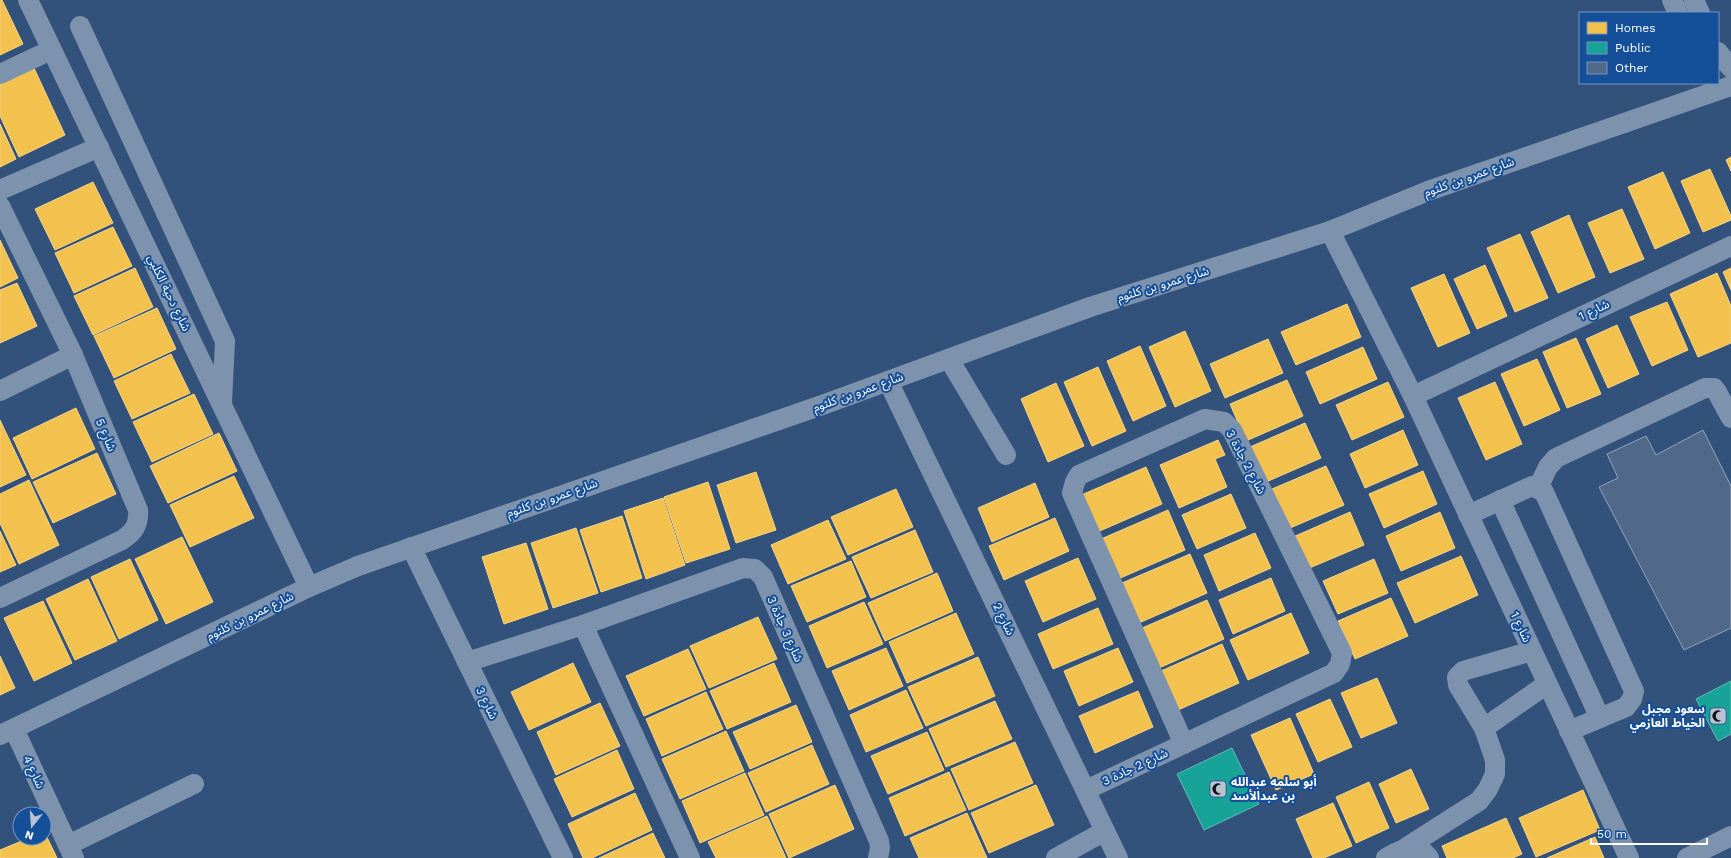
<svg xmlns="http://www.w3.org/2000/svg" width="1731" height="858" viewBox="0 0 1731 858" font-family="'Work Sans','Noto Sans Arabic',sans-serif">
<style>
.homes{fill:#f2c14e;stroke:#f6d483}
.public{fill:#17a398;stroke:#5dbfb7}
.building{fill:#506989;stroke:#92a3ba}
.lines{fill:none;stroke-linecap:round;stroke-linejoin:round}
.minor{stroke:#7d92ad;stroke-width:20}
.labels{text-anchor:middle;dominant-baseline:central;stroke-width:4;stroke-linejoin:round;paint-order:stroke}
.street-label{font-size:12px;fill:#fff;stroke:#154f99}
.poi-label{font-size:12px;font-weight:bold;fill:#fff;stroke:#154f99;text-anchor:end}
</style>
<rect width="100%" height="100%" fill="#33527b"/>
<g class="homes">
<path d="M 0,0 L 2,0 L 23,44 L 0,55 Z"/>
<path d="M 34,68 L 65,135 L 19,157 L 0,116 L 0,84 Z"/>
<path d="M 0,124 L 16,159 L 0,167 Z"/>
<path d="M 1731,157 L 1731,171 L 1726,160 Z"/>
<path d="M 1710,169 L 1731,216 L 1731,220 L 1703,232 L 1681,181 Z"/>
<path d="M 1663,172 L 1690,233 L 1655,249 L 1628,187 Z"/>
<path d="M 93,182 L 113,223 L 55,250 L 35,209 Z"/>
<path d="M 1622,209 L 1644,259 L 1610,273 L 1588,223 Z"/>
<path d="M 1569,215 L 1595,277 L 1558,293 L 1531,232 Z"/>
<path d="M 113,227 L 132,266 L 74,293 L 55,253 Z"/>
<path d="M 1520,234 L 1548,298 L 1515,312 L 1487,248 Z"/>
<path d="M 0,240 L 18,278 L 0,287 Z"/>
<path d="M 1485,265 L 1507,316 L 1477,329 L 1454,279 Z"/>
<path d="M 135,268 L 153,307 L 93,335 L 74,296 Z"/>
<path d="M 1731,268 L 1731,290 L 1723,272 Z"/>
<path d="M 1717,273 L 1731,306 L 1731,343 L 1698,357 L 1670,294 Z"/>
<path d="M 1444,274 L 1470,333 L 1438,347 L 1411,288 Z"/>
<path d="M 17,283 L 37,326 L 0,343 L 0,290 Z"/>
<path d="M 1667,302 L 1688,350 L 1652,366 L 1630,317 Z"/>
<path d="M 1347,304 L 1361,337 L 1296,365 L 1281,332 Z"/>
<path d="M 157,308 L 176,349 L 114,378 L 94,336 Z"/>
<path d="M 1617,325 L 1639,374 L 1608,388 L 1586,339 Z"/>
<path d="M 1185,331 L 1211,391 L 1175,407 L 1149,347 Z"/>
<path d="M 1576,338 L 1601,394 L 1567,408 L 1543,352 Z"/>
<path d="M 1268,339 L 1283,373 L 1225,398 L 1210,364 Z"/>
<path d="M 1140,346 L 1166,406 L 1133,421 L 1107,361 Z"/>
<path d="M 1363,347 L 1377,379 L 1320,404 L 1306,372 Z"/>
<path d="M 171,354 L 190,393 L 132,419 L 114,381 Z"/>
<path d="M 1537,359 L 1560,410 L 1524,426 L 1501,374 Z"/>
<path d="M 1098,367 L 1126,431 L 1092,446 L 1064,382 Z"/>
<path d="M 1287,380 L 1303,416 L 1246,441 L 1230,404 Z"/>
<path d="M 1388,382 L 1404,417 L 1352,440 L 1336,405 Z"/>
<path d="M 1495,382 L 1522,444 L 1486,460 L 1458,398 Z"/>
<path d="M 1056,383 L 1084,446 L 1048,462 L 1021,399 Z"/>
<path d="M 194,394 L 213,434 L 152,462 L 133,422 Z"/>
<path d="M 76,408 L 95,449 L 32,479 L 13,438 Z"/>
<path d="M 0,420 L 26,475 L 0,487 Z"/>
<path d="M 1305,423 L 1321,458 L 1266,482 L 1250,447 Z"/>
<path d="M 1403,430 L 1418,465 L 1365,488 L 1350,454 Z"/>
<path d="M 219,433 L 237,471 L 168,503 L 150,466 Z"/>
<path d="M 1218,440 L 1225,455 L 1215,459 L 1227,487 L 1179,508 L 1160,465 Z"/>
<path d="M 97,453 L 116,494 L 53,523 L 33,482 Z"/>
<path d="M 1326,466 L 1344,505 L 1290,528 L 1272,489 Z"/>
<path d="M 1146,467 L 1162,504 L 1095,533 L 1079,496 Z"/>
<path d="M 1423,471 L 1437,504 L 1384,528 L 1369,494 Z"/>
<path d="M 756,472 L 776,530 L 736,543 L 717,485 Z"/>
<path d="M 234,476 L 254,518 L 190,547 L 170,505 Z"/>
<path d="M 29,480 L 59,545 L 19,564 L 0,523 L 0,494 Z"/>
<path d="M 708,482 L 730,549 L 686,563 L 664,497 Z"/>
<path d="M 1035,483 L 1049,517 L 992,542 L 978,508 Z"/>
<path d="M 896,489 L 913,527 L 848,555 L 831,517 Z"/>
<path d="M 1231,494 L 1246,528 L 1197,549 L 1182,515 Z"/>
<path d="M 663,498 L 685,565 L 646,579 L 624,511 Z"/>
<path d="M 1168,510 L 1185,550 L 1118,579 L 1101,539 Z"/>
<path d="M 1350,512 L 1364,545 L 1307,569 L 1293,537 Z"/>
<path d="M 1440,512 L 1455,548 L 1401,571 L 1386,536 Z"/>
<path d="M 622,516 L 642,578 L 601,592 L 580,530 Z"/>
<path d="M 1055,518 L 1069,551 L 1004,580 L 989,546 Z"/>
<path d="M 828,520 L 846,559 L 788,584 L 771,545 Z"/>
<path d="M 576,528 L 598,593 L 553,608 L 531,543 Z"/>
<path d="M 915,530 L 933,572 L 871,598 L 852,557 Z"/>
<path d="M 0,531 L 16,565 L 0,572 Z"/>
<path d="M 1255,533 L 1271,568 L 1219,591 L 1204,555 Z"/>
<path d="M 182,537 L 213,602 L 166,624 L 135,559 Z"/>
<path d="M 526,543 L 548,609 L 504,624 L 482,557 Z"/>
<path d="M 1190,554 L 1207,593 L 1139,623 L 1122,583 Z"/>
<path d="M 1461,556 L 1478,595 L 1415,623 L 1397,583 Z"/>
<path d="M 1078,558 L 1096,599 L 1043,622 L 1025,581 Z"/>
<path d="M 130,559 L 158,620 L 119,639 L 91,577 Z"/>
<path d="M 1374,559 L 1388,593 L 1338,614 L 1323,581 Z"/>
<path d="M 851,561 L 866,597 L 807,622 L 791,586 Z"/>
<path d="M 937,573 L 953,611 L 885,641 L 868,603 Z"/>
<path d="M 1271,578 L 1285,611 L 1233,634 L 1219,600 Z"/>
<path d="M 88,579 L 117,641 L 75,660 L 46,599 Z"/>
<path d="M 1391,598 L 1408,636 L 1355,659 L 1338,621 Z"/>
<path d="M 1207,600 L 1224,639 L 1159,668 L 1142,628 Z"/>
<path d="M 43,601 L 72,663 L 34,681 L 4,618 Z"/>
<path d="M 864,602 L 883,644 L 827,668 L 809,626 Z"/>
<path d="M 1098,608 L 1113,644 L 1053,669 L 1038,634 Z"/>
<path d="M 956,613 L 974,654 L 907,683 L 889,642 Z"/>
<path d="M 1291,613 L 1309,653 L 1248,680 L 1230,640 Z"/>
<path d="M 758,617 L 777,659 L 709,688 L 690,646 Z"/>
<path d="M 1222,644 L 1239,683 L 1178,710 L 1161,671 Z"/>
<path d="M 886,648 L 903,686 L 849,710 L 832,671 Z"/>
<path d="M 1118,648 L 1133,682 L 1079,706 L 1064,671 Z"/>
<path d="M 688,649 L 706,689 L 644,716 L 626,676 Z"/>
<path d="M 0,656 L 15,688 L 0,695 Z"/>
<path d="M 978,657 L 995,696 L 926,726 L 908,687 Z"/>
<path d="M 573,663 L 591,702 L 529,730 L 511,692 Z"/>
<path d="M 774,663 L 791,702 L 727,729 L 710,691 Z"/>
<path d="M 1377,678 L 1397,723 L 1361,738 L 1341,693 Z"/>
<path d="M 906,690 L 923,728 L 866,752 L 850,715 Z"/>
<path d="M 1138,691 L 1153,727 L 1095,753 L 1079,716 Z"/>
<path d="M 706,692 L 723,729 L 662,756 L 646,719 Z"/>
<path d="M 1330,699 L 1352,747 L 1318,762 L 1296,714 Z"/>
<path d="M 995,701 L 1012,739 L 946,767 L 929,729 Z"/>
<path d="M 600,703 L 620,746 L 556,775 L 537,732 Z"/>
<path d="M 796,705 L 812,742 L 750,769 L 733,732 Z"/>
<path d="M 1290,718 L 1314,774 L 1276,790 L 1251,735 Z"/>
<path d="M 726,731 L 744,771 L 680,799 L 662,759 Z"/>
<path d="M 927,732 L 944,770 L 888,794 L 871,756 Z"/>
<path d="M 1015,742 L 1033,783 L 969,810 L 951,769 Z"/>
<path d="M 812,745 L 829,784 L 766,812 L 748,773 Z"/>
<path d="M 617,750 L 634,789 L 572,817 L 554,779 Z"/>
<path d="M 1411,769 L 1429,809 L 1396,823 L 1379,784 Z"/>
<path d="M 949,772 L 966,810 L 905,836 L 889,798 Z"/>
<path d="M 745,773 L 764,815 L 700,843 L 682,801 Z"/>
<path d="M 1369,782 L 1389,828 L 1356,843 L 1336,797 Z"/>
<path d="M 835,785 L 854,829 L 789,858 L 769,814 Z"/>
<path d="M 1036,785 L 1054,825 L 989,853 L 971,813 Z"/>
<path d="M 1583,790 L 1600,830 L 1536,857 L 1519,818 Z"/>
<path d="M 635,793 L 652,830 L 592,858 L 583,858 L 568,824 Z"/>
<path d="M 1333,803 L 1352,846 L 1324,858 L 1313,858 L 1296,819 Z"/>
<path d="M 967,813 L 987,858 L 919,858 L 910,838 Z"/>
<path d="M 767,816 L 786,858 L 716,858 L 708,842 Z"/>
<path d="M 1506,818 L 1522,854 L 1513,858 L 1447,858 L 1442,846 Z"/>
<path d="M 44,831 L 57,858 L 0,858 L 0,850 L 29,838 L 44,838 Z"/>
<path d="M 653,833 L 665,858 L 599,858 Z"/>
<path d="M 1595,837 L 1604,858 L 1547,858 Z"/>
</g>
<g class="public">
<path d="M 1731,681 L 1731,734 L 1718,741 L 1696,699 Z"/>
<path d="M 1232,748 L 1259,804 L 1204,830 L 1177,774 Z"/>
</g>
<path class="building" d="M 1703,430 L 1731,486 L 1731,628 L 1684,650 L 1599,487 L 1618,478 L 1607,454 L 1646,436 L 1656,455 Z"/>
<g class="lines">
<g class="minor">
<path d="M 28,0 L 309,587"/>
<path d="M 1672,0 L 1678,13"/>
<path d="M 1694,0 L 1700,13"/>
<path d="M 80,26 L 225,341 L 222,402"/>
<path d="M 1718,52 L 1731,68"/>
<path d="M 0,74 L 51,50"/>
<path d="M 0,190 L 99,147"/>
<path d="M 0,206 L 73,355 L 138,510 C 139,525 134,532 122,540 L 0,598"/>
<path d="M 1330,231 L 1413,396 L 1629,858"/>
<path d="M 949,359 L 1006,455"/>
<path d="M 888,381 L 1118,858"/>
<path d="M 0,391 L 73,355"/>
<path d="M 1413,396 L 1731,246"/>
<path d="M 1538,488 L 1548,467 L 1556,458 L 1705,388 L 1714,388 L 1717,392 L 1731,418"/>
<path d="M 1500,500 L 1600,718"/>
<path d="M 1468,515 L 1532,486 L 1544,492 L 1634,691 L 1632,699 L 1626,707 L 1569,731"/>
<path d="M 411,547 L 563,858"/>
<path d="M 583,625 L 690,858"/>
<path d="M 1532,651 L 1463,671 L 1457,677 L 1458,685 L 1484,728 L 1547,684"/>
<path d="M 467,662 L 583,625 L 743,568 L 755,569 L 763,577 L 879,841 L 880,848 L 878,858"/>
<path d="M 14,729 L 74,858"/>
<path d="M 0,735 L 309,587 L 358,566 L 825,404 L 1090,307 L 1330,231 L 1428,191 L 1731,86"/>
<path d="M 1086,790 L 1334,673 L 1340,664 L 1342,653 L 1232,430 L 1224,422 L 1205,419 L 1079,475 L 1075,482 L 1072,493 L 1184,744"/>
<path d="M 68,845 L 194,784"/>
<path d="M 1407,847 L 1479,801 L 1488,789 L 1495,774 L 1495,760 L 1484,728"/>
<path d="M 1056,858 L 1105,831"/>
<path d="M 1386,858 C 1401,850 1416,840 1429,858"/>
<path d="M 1687,858 L 1731,836"/>
</g>
</g>
<defs>
<symbol id="mosque-square" viewBox="-11 -11 22 22"><rect x="-9" y="-9" width="18" height="18" rx="4" fill="#b8c2d1" stroke="#154f99"/><path d="M3.5-4.9A6 6 0 1 0 3.5 4.9A5 5 0 1 1 3.5-4.9Z" fill="#111"/></symbol>
</defs>
<g fill-rule="evenodd">
<use href="#mosque-square" x="1708" y="706" width="20" height="20"/>
<use href="#mosque-square" x="1208" y="779" width="20" height="20"/>
</g>
<g class="labels">
<g class="street-label">
<text transform="translate(1469 177) rotate(-20)">شارع عمرو بن كلثوم</text>
<text transform="translate(1163 284) rotate(-17)">شارع عمرو بن كلثوم</text>
<text transform="translate(169 293) rotate(64)">شارع دحية الكلبي</text>
<text transform="translate(1594 310) rotate(-25)">شارع 1</text>
<text transform="translate(858 392) rotate(-20)">شارع عمرو بن كلثوم</text>
<text transform="translate(106 435) rotate(67)">شارع 5</text>
<text transform="translate(1246 462) rotate(62)">شارع 2 جادة 3</text>
<text transform="translate(552 498) rotate(-19)">شارع عمرو بن كلثوم</text>
<text transform="translate(250 616) rotate(-26)">شارع عمرو بن كلثوم</text>
<text transform="translate(1004 619) rotate(64)">شارع 2</text>
<text transform="translate(1521 627) rotate(65)">شارع 1</text>
<text transform="translate(785 629) rotate(66)">شارع 3 جادة 3</text>
<text transform="translate(487 703) rotate(64)">شارع 3</text>
<text transform="translate(1135 767) rotate(-25)">شارع 2 جادة 3</text>
<text transform="translate(34 772) rotate(65)">شارع 4</text>
</g>
<g class="poi-label">
<text x="1705" y="709">سعود مجبل<tspan x="1705" dy="14">الخياط العازمي</tspan></text>
<text x="1231" y="782" text-anchor="start">أبو سلمه عبدالله<tspan x="1231" dy="14">بن عبدالأسد</tspan></text>
</g>
</g>
<rect x="1579" y="12" width="140" height="72" fill="#154f99" stroke="#7395c2"/>
<rect x="1587" y="22" width="20" height="12" fill="#f2c14e" stroke="#7395c2"/>
<text x="1615" y="32" font-size="12" fill="#ffffff">Homes</text>
<rect x="1587" y="42" width="20" height="12" fill="#17a398" stroke="#7395c2"/>
<text x="1615" y="52" font-size="12" fill="#ffffff">Public</text>
<rect x="1587" y="62" width="20" height="12" fill="#506989" stroke="#7395c2"/>
<text x="1615" y="72" font-size="12" fill="#ffffff">Other</text>
<g transform="translate(32 826) rotate(197)"><circle r="19" fill="#154f99" stroke="#7395c2"/>
<path d="M0-3L7 15L0 10L-7 15Z" fill="#b8c2d1"/>
<text y="-6" font-size="11" font-weight="bold" text-anchor="middle" fill="#ffffff">N</text>
</g>
<path d="M1591 838v6h116v-6" fill="none" stroke="#ffffff" stroke-width="2"/>
<text x="1597" y="838" font-size="12" fill="#ffffff" stroke="#154f99" stroke-width="3" paint-order="stroke">50 m</text>
</svg>
